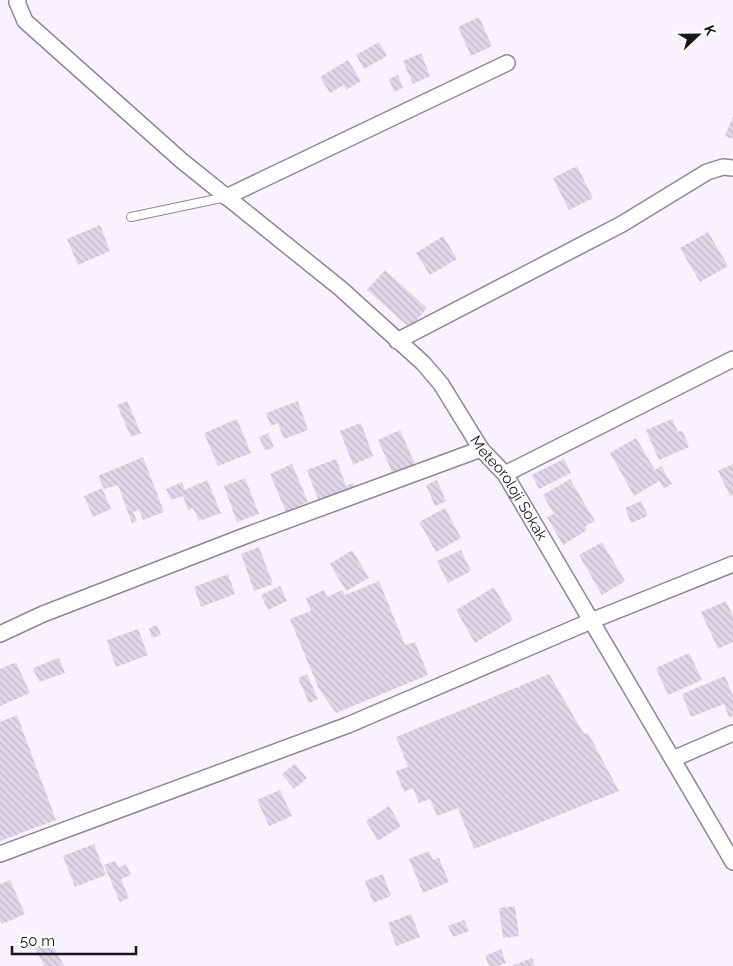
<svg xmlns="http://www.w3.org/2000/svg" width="733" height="966" viewBox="0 0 733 966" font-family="Raleway,sans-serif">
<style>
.building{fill:url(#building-back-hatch)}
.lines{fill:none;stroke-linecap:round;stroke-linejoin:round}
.lane-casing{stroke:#8f8597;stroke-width:10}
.street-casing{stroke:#8f8597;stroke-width:18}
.lane{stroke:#fff;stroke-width:8}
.street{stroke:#fff;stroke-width:15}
.labels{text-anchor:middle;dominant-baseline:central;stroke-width:4.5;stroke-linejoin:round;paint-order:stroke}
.street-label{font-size:15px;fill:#19161c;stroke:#fff}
</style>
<defs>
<pattern id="building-back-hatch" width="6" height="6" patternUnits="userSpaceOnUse" patternTransform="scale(1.25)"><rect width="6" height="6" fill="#e0d6e9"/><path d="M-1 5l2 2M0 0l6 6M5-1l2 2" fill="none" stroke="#c0b7c7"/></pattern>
</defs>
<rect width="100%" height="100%" fill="#f8f2fe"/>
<g class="building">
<path d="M 479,17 L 492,46 L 471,56 L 458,27 Z"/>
<path d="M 379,42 L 387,56 L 364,69 L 356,55 Z"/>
<path d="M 421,53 L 430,76 L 413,84 L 403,61 Z"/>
<path d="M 348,60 L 361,81 L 346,90 L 344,85 L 330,93 L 320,77 Z"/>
<path d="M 398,75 L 403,88 L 394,92 L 389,79 Z"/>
<path d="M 733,116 L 733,139 L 725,136 Z"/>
<path d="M 577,166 L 593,198 L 569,210 L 553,178 Z"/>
<path d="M 100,225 L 110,251 L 78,265 L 67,239 Z"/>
<path d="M 708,232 L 728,266 L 700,282 L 680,248 Z"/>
<path d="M 443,236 L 457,259 L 430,275 L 416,253 Z"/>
<path d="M 385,270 L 427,308 L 410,328 L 367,290 Z"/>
<path d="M 127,401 L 141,433 L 131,437 L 117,405 Z"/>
<path d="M 298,401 L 308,430 L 284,439 L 278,423 L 271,426 L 266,413 Z"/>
<path d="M 237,419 L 251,453 L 218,466 L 204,433 Z"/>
<path d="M 672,419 L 678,432 L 682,430 L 689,447 L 659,460 L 646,430 Z"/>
<path d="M 361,423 L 373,456 L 353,465 L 340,431 Z"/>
<path d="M 400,430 L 415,464 L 393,474 L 378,440 Z"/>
<path d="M 268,433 L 274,447 L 265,451 L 259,437 Z"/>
<path d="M 636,438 L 655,470 L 661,466 L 672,484 L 664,489 L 659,481 L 634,496 L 610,453 Z"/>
<path d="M 143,457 L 164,512 L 143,520 L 139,510 L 133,512 L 137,521 L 132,523 L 118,485 L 104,489 L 98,476 Z"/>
<path d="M 336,459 L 346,486 L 353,483 L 355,488 L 319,502 L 307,470 Z"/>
<path d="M 564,459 L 571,473 L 539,489 L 532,475 Z"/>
<path d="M 292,464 L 308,502 L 286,512 L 270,474 Z"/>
<path d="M 733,464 L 733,495 L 730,496 L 718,471 Z"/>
<path d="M 245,478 L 259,514 L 237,522 L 224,486 Z"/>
<path d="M 570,479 L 595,521 L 585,526 L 587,530 L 563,545 L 547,517 L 554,514 L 543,495 Z"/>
<path d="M 207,480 L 221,513 L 199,521 L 193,508 L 188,510 L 183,496 L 171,500 L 166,489 L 182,482 L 185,490 Z"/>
<path d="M 437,480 L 446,501 L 435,506 L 426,485 Z"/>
<path d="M 102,488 L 111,509 L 93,517 L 84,496 Z"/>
<path d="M 641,501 L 648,516 L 631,523 L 625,508 Z"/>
<path d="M 445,508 L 461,538 L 436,552 L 419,522 Z"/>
<path d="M 602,542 L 625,581 L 602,595 L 579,555 Z"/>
<path d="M 259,547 L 273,584 L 254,591 L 241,554 Z"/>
<path d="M 352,550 L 369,578 L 346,591 L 330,564 Z"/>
<path d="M 461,550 L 471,571 L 448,583 L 437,561 Z"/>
<path d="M 228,574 L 235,594 L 201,607 L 194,587 Z"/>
<path d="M 379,581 L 405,645 L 415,642 L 428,675 L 336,713 L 319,689 L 290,619 L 311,611 L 306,598 L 324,590 L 327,597 L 342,590 L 345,595 Z"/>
<path d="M 280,586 L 287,601 L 268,610 L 261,595 Z"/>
<path d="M 494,587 L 513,620 L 475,643 L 456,610 Z"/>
<path d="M 726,601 L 733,616 L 733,642 L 718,649 L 701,612 Z"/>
<path d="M 157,625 L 161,635 L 152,638 L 149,628 Z"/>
<path d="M 138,629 L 148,655 L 116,667 L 107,640 Z"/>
<path d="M 689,653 L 702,680 L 668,695 L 656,668 Z"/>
<path d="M 59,658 L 65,673 L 39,682 L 33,668 Z"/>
<path d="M 16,662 L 30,693 L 0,706 L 0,669 Z"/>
<path d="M 307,674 L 318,699 L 309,703 L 298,678 Z"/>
<path d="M 549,674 L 584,734 L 588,733 L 619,791 L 474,849 L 458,808 L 437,816 L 430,799 L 419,803 L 413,788 L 404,792 L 396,771 L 408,767 L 396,737 Z"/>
<path d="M 725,676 L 733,696 L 733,716 L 729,717 L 724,704 L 691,717 L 682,694 Z"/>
<path d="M 17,715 L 56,820 L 0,841 L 0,722 Z"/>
<path d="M 295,764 L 307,778 L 294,789 L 282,774 Z"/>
<path d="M 280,790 L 292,816 L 269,826 L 257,800 Z"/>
<path d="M 389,806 L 401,826 L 378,841 L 366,821 Z"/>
<path d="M 94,844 L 106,875 L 75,887 L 63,856 Z"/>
<path d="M 429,851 L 433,860 L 439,858 L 449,882 L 423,893 L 409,859 Z"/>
<path d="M 115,861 L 119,868 L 126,864 L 131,875 L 121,879 L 129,898 L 120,902 L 104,865 Z"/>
<path d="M 383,874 L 391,896 L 373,903 L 365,881 Z"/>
<path d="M 10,880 L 25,914 L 2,924 L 0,921 L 0,884 Z"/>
<path d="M 515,906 L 519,936 L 503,938 L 499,908 Z"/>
<path d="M 411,914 L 420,937 L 396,946 L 388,923 Z"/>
<path d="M 464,920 L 469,931 L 453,937 L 448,926 Z"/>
<path d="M 50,940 L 64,966 L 44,966 L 35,948 Z"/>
<path d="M 501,949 L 506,963 L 498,966 L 489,966 L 485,956 Z"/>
<path d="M 532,958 L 535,966 L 511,966 Z"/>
</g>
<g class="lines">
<defs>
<path id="lane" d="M 131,217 L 226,197"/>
<g id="street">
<path id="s1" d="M 18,0 L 17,2 L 25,21 L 53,46 L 182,161 L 340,288 L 423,363 L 441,384 L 481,449 L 505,474 L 733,862"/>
<path d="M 226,197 L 507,63"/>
<path d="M 397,341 L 622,224 L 707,172 L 723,167 L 733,168"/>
<path d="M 505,474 L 733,359"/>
<path d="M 0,634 L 43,614 L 250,534 L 481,449"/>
<path d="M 673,759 L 733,733"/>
<path d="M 0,854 L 348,725 L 591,621 L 733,564"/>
</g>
</defs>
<use href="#lane" class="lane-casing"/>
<use href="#street" class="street-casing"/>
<use href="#lane" class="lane"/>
<use href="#street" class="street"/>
</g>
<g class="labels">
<g class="street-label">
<text stroke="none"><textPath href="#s1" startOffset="700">Meteoroloji Sokak</textPath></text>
</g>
</g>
<g transform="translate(698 35) rotate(68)" stroke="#ffffff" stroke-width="4" paint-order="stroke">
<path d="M0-4L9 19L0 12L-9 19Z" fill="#19161c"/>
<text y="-8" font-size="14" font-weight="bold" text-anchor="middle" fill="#19161c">K</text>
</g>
<path d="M12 946v8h124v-8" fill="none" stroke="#19161c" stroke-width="2.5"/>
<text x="20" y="946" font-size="15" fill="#19161c" stroke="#ffffff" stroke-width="4" paint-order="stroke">50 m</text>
</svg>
